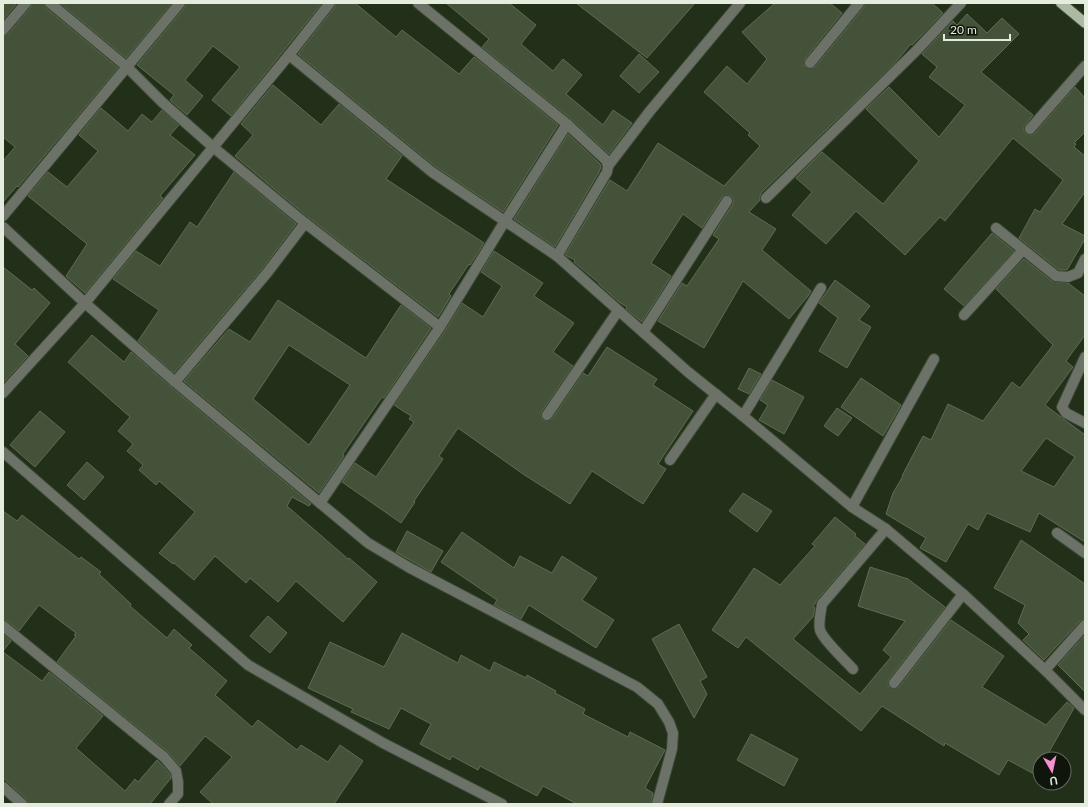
<svg xmlns="http://www.w3.org/2000/svg" width="1088" height="807" viewBox="0 0 1088 807" font-family="Lato,sans-serif">
<style>
.building{fill:#44523a;stroke:#5e6c53;fill-rule:evenodd}
.lines{fill:none;stroke-linecap:round;stroke-linejoin:round}
.minor-casing{stroke:#3d4935;stroke-width:12}
.major-casing{stroke:#3d4935;stroke-width:12}
.minor{stroke:#6c7267;stroke-width:10}
.major{stroke:#adbaa3;stroke-width:10}
</style>
<rect width="100%" height="100%" fill="#222f19"/>
<g class="building">
<path d="M 3,3 L 17,3 L 3,20 Z"/>
<path d="M 32,3 L 44,3 L 46,8 L 118,68 L 18,187 L 17,186 L 3,202 L 3,161 L 15,147 L 3,137 L 3,36 L 8,34 L 31,7 Z"/>
<path d="M 60,3 L 172,3 L 126,58 Z"/>
<path d="M 186,3 L 322,3 L 231,116 L 212,100 L 240,67 L 213,46 L 185,80 L 203,96 L 187,115 L 170,100 L 174,95 L 137,65 L 185,7 Z"/>
<path d="M 336,3 L 355,3 L 396,37 L 402,30 L 459,74 L 474,57 L 558,125 L 503,212 L 436,167 L 298,54 L 335,7 Z"/>
<path d="M 446,3 L 509,3 L 536,25 L 521,44 L 553,71 L 563,59 L 582,75 L 566,94 L 603,125 L 613,110 L 632,123 L 609,154 L 571,119 L 482,47 L 489,39 Z"/>
<path d="M 576,3 L 695,3 L 647,58 Z"/>
<path d="M 775,3 L 830,3 L 842,13 L 805,59 L 804,66 L 809,69 L 815,67 L 864,7 L 865,3 L 932,3 L 943,13 L 912,45 L 911,44 L 894,64 L 761,193 L 760,197 L 760,200 L 749,212 L 776,229 L 762,250 L 811,291 L 808,296 L 789,319 L 743,281 L 704,348 L 658,321 L 682,283 L 687,286 L 719,239 L 713,235 L 733,204 L 733,198 L 731,196 L 727,195 L 722,197 L 702,228 L 683,214 L 651,263 L 671,276 L 642,322 L 626,309 L 627,307 L 619,302 L 599,284 L 599,283 L 574,262 L 575,260 L 565,255 L 610,180 L 627,191 L 658,143 L 724,186 L 760,146 L 748,135 L 750,133 L 704,92 L 727,66 L 747,84 L 767,59 L 742,32 Z"/>
<path d="M 967,14 L 987,33 L 1002,18 L 1019,34 L 981,72 L 1033,115 L 1024,127 L 1024,131 L 1026,134 L 1032,135 L 1035,133 L 1075,87 L 1085,98 L 1085,132 L 1074,143 L 1076,144 L 1074,147 L 1085,156 L 1085,192 L 1062,224 L 1085,236 L 1085,239 L 1067,270 L 1059,270 L 1019,238 L 1035,209 L 1040,212 L 1063,180 L 1013,138 L 945,221 L 940,217 L 905,255 L 856,211 L 826,244 L 792,215 L 812,192 L 796,178 L 822,152 L 883,204 L 919,161 L 866,109 L 889,87 L 939,137 L 965,105 L 929,77 L 937,67 L 922,54 L 953,21 L 957,25 Z"/>
<path d="M 639,54 L 659,72 L 639,93 L 620,76 Z"/>
<path d="M 273,85 L 321,125 L 339,104 L 402,156 L 386,179 L 484,243 L 470,265 L 469,264 L 449,294 L 451,296 L 438,317 L 309,218 L 235,156 L 253,135 L 241,124 Z"/>
<path d="M 101,108 L 128,131 L 142,114 L 152,122 L 162,110 L 179,125 L 170,135 L 195,155 L 160,196 L 163,198 L 85,293 L 66,276 L 87,244 L 28,196 L 48,172 L 67,187 L 98,151 L 79,135 Z"/>
<path d="M 568,134 L 600,164 L 601,167 L 599,172 L 555,247 L 514,219 Z"/>
<path d="M 234,172 L 296,224 L 262,269 L 174,373 L 138,341 L 159,310 L 113,279 L 136,251 L 160,266 L 190,222 L 197,227 Z"/>
<path d="M 992,233 L 1014,251 L 964,306 L 944,289 Z"/>
<path d="M 494,251 L 543,283 L 534,296 L 574,323 L 553,352 L 573,366 L 542,411 L 541,415 L 543,420 L 547,421 L 552,419 L 583,373 L 588,376 L 607,347 L 657,379 L 653,385 L 693,411 L 658,464 L 666,469 L 643,504 L 592,471 L 570,504 L 523,474 L 458,428 L 439,456 L 443,459 L 414,501 L 415,502 L 401,523 L 342,482 L 355,463 L 376,477 L 414,422 L 409,419 L 411,416 L 394,405 L 445,331 L 462,303 L 483,317 L 502,286 L 481,272 Z"/>
<path d="M 1024,259 L 1052,281 L 1068,283 L 1085,296 L 1085,335 L 1066,361 L 1073,367 L 1045,405 L 1085,435 L 1085,542 L 1039,513 L 1030,532 L 987,513 L 978,530 L 968,524 L 946,562 L 920,548 L 926,538 L 886,514 L 893,493 L 903,476 L 902,476 L 923,436 L 931,440 L 948,404 L 983,421 L 1012,382 L 1020,388 L 1053,345 L 996,289 ZM 1046,438 L 1075,457 L 1054,487 L 1021,471 Z"/>
<path d="M 3,267 L 32,290 L 34,288 L 50,303 L 15,344 L 28,356 L 3,383 Z"/>
<path d="M 835,280 L 870,306 L 859,320 L 871,327 L 847,368 L 819,351 L 838,318 L 819,303 Z"/>
<path d="M 278,300 L 366,358 L 401,305 L 431,328 L 384,398 L 382,397 L 343,454 L 344,456 L 319,493 L 184,381 L 229,329 L 250,342 ZM 289,345 L 350,385 L 309,445 L 253,399 Z"/>
<path d="M 92,335 L 124,362 L 131,352 L 171,387 L 311,504 L 309,506 L 292,497 L 287,506 L 348,559 L 349,558 L 377,582 L 343,622 L 296,581 L 278,602 L 250,578 L 246,583 L 215,556 L 194,580 L 174,563 L 173,564 L 159,553 L 195,512 L 159,481 L 156,485 L 139,470 L 143,465 L 127,451 L 133,444 L 118,431 L 130,417 L 68,362 Z"/>
<path d="M 749,368 L 761,374 L 749,394 L 738,389 Z"/>
<path d="M 861,378 L 901,405 L 883,436 L 841,407 Z"/>
<path d="M 772,380 L 804,397 L 784,434 L 759,420 L 768,405 L 760,400 Z"/>
<path d="M 837,408 L 852,418 L 838,436 L 824,426 Z"/>
<path d="M 40,411 L 65,432 L 35,467 L 10,445 Z"/>
<path d="M 87,462 L 104,477 L 84,500 L 67,485 Z"/>
<path d="M 743,493 L 772,511 L 757,532 L 729,511 Z"/>
<path d="M 3,511 L 17,521 L 22,515 L 79,559 L 81,557 L 101,572 L 99,574 L 131,604 L 130,606 L 167,638 L 174,629 L 192,645 L 189,648 L 227,681 L 215,695 L 252,727 L 258,720 L 297,750 L 301,745 L 328,762 L 340,745 L 363,761 L 334,804 L 213,804 L 200,792 L 232,757 L 205,736 L 180,766 L 168,752 L 57,662 L 76,636 L 74,635 L 76,633 L 39,605 L 19,631 L 7,621 L 3,620 Z"/>
<path d="M 835,517 L 856,534 L 855,536 L 865,544 L 817,600 L 813,607 L 815,608 L 813,617 L 793,639 L 860,694 L 891,657 L 883,650 L 905,621 L 858,606 L 870,567 L 908,579 L 945,607 L 889,679 L 888,686 L 894,689 L 899,687 L 951,620 L 1004,656 L 982,687 L 1046,725 L 1067,702 L 1074,708 L 1045,759 L 1040,759 L 1040,769 L 1036,775 L 1008,760 L 999,775 L 945,743 L 944,746 L 882,706 L 861,731 L 746,637 L 738,648 L 712,630 L 754,568 L 780,585 L 815,546 L 812,544 Z"/>
<path d="M 407,531 L 443,551 L 431,572 L 396,552 Z"/>
<path d="M 462,532 L 514,568 L 520,556 L 552,573 L 562,556 L 597,578 L 582,600 L 614,620 L 596,648 L 529,605 L 521,619 L 494,605 L 497,600 L 441,562 Z"/>
<path d="M 1021,540 L 1085,584 L 1085,619 L 1080,621 L 1044,660 L 1023,640 L 1029,634 L 1018,623 L 1025,605 L 994,588 Z"/>
<path d="M 268,616 L 287,633 L 270,653 L 250,636 Z"/>
<path d="M 679,624 L 707,677 L 700,681 L 707,694 L 694,718 L 652,639 Z"/>
<path d="M 402,633 L 458,663 L 461,655 L 490,671 L 494,662 L 526,678 L 527,675 L 556,691 L 555,693 L 585,709 L 583,714 L 628,737 L 630,732 L 665,750 L 645,788 L 653,793 L 651,804 L 577,804 L 543,786 L 537,796 L 480,766 L 478,770 L 452,756 L 450,760 L 420,744 L 431,724 L 401,708 L 389,729 L 351,712 L 353,709 L 308,688 L 330,642 L 384,667 Z"/>
<path d="M 3,634 L 11,641 L 3,651 Z"/>
<path d="M 1085,635 L 1085,692 L 1058,665 Z"/>
<path d="M 3,652 L 42,681 L 49,672 L 103,716 L 76,748 L 125,791 L 135,779 L 138,782 L 157,760 L 159,762 L 170,774 L 171,778 L 150,804 L 28,804 L 26,799 L 3,778 Z"/>
<path d="M 751,734 L 798,759 L 784,786 L 737,760 Z"/>
</g>
<g class="lines">
<defs>
<g id="minor">
<path d="M 50,3 L 127,67 L 162,102 L 213,147 L 305,223 L 440,327"/>
<path d="M 418,3 L 567,124 L 606,160 L 608,166 L 607,172 L 557,256"/>
<path d="M 3,30 L 26,3"/>
<path d="M 289,55 L 432,172 L 557,256 L 688,372 L 743,416 L 852,507 L 886,529 L 963,594 L 1045,670 L 1085,710"/>
<path d="M 810,63 L 859,3"/>
<path d="M 1030,129 L 1085,66"/>
<path d="M 608,166 L 650,111 L 740,3"/>
<path d="M 766,198 L 917,50 L 961,3"/>
<path d="M 3,216 L 180,3"/>
<path d="M 3,227 L 85,303 L 175,382 L 368,543 L 410,568 L 637,687 L 658,704 L 669,722 L 673,733 L 672,749 L 657,804"/>
<path d="M 996,228 L 1056,276 L 1068,277 L 1078,273 L 1085,259"/>
<path d="M 964,315 L 1023,250"/>
<path d="M 643,332 L 727,201"/>
<path d="M 1085,357 L 1062,407 L 1066,413 L 1085,423"/>
<path d="M 175,382 L 267,273 L 305,223"/>
<path d="M 3,393 L 85,303 L 289,55 L 330,3"/>
<path d="M 547,415 L 618,311"/>
<path d="M 743,416 L 821,288"/>
<path d="M 3,452 L 248,665 L 383,743 L 502,804"/>
<path d="M 670,460 L 716,394"/>
<path d="M 320,503 L 440,327 L 505,221 L 567,124"/>
<path d="M 852,507 L 934,359"/>
<path d="M 1057,533 L 1085,553"/>
<path d="M 3,626 L 164,757 L 176,771 L 178,782 L 178,794 L 169,804"/>
<path d="M 853,669 C 845,660 823,640 820,630 C 818,622 821,612 822,604 L 886,529"/>
<path d="M 1045,670 L 1085,625"/>
<path d="M 894,683 L 963,594"/>
<path d="M 3,787 L 22,804"/>
</g>
<path id="major" d="M 1061,3 L 1085,23"/>
</defs>
<use href="#minor" class="minor-casing"/>
<use href="#major" class="major-casing"/>
<use href="#minor" class="minor"/>
<use href="#major" class="major"/>
</g>
<rect width="1088" height="807" fill="none" stroke="#e4ecde" stroke-width="8"/>
<g transform="translate(1052 771) rotate(171)"><circle r="19" fill="#0f150b" stroke="#646b5f"/>
<path d="M0-3L7 15L0 10L-7 15Z" fill="#f690d0"/>
<text y="-6" font-size="11" font-weight="bold" text-anchor="middle" fill="#e4ecde">U</text>
</g>
<path d="M944 34v6h66v-6" fill="none" stroke="#e4ecde" stroke-width="2"/>
<text x="950" y="34" font-size="12" fill="#e4ecde" stroke="#0f150b" stroke-width="3" paint-order="stroke">20 m</text>
</svg>
